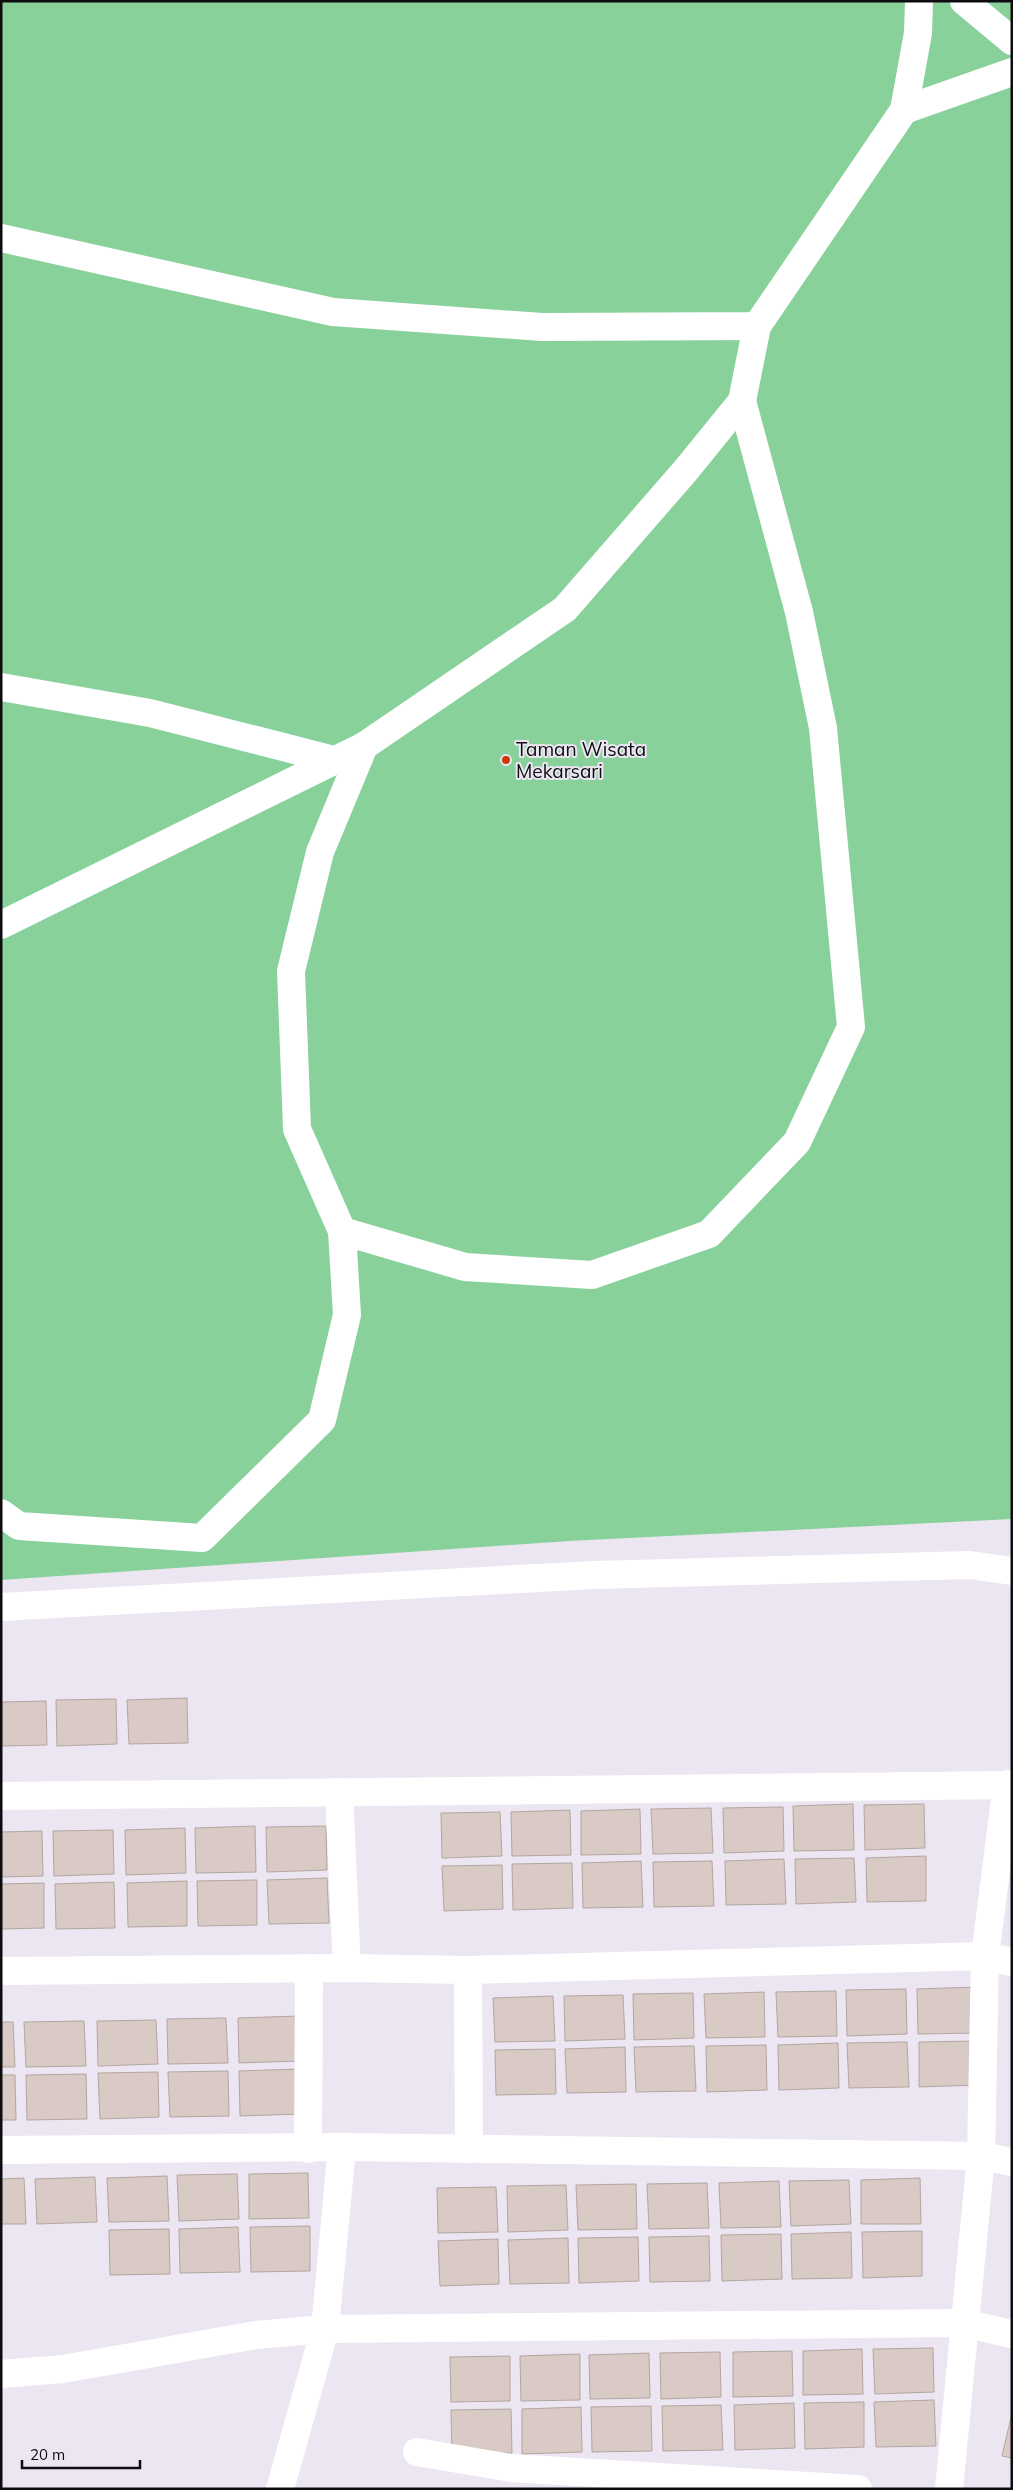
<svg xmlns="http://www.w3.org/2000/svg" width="1013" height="2490" viewBox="0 0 1013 2490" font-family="Mulish,sans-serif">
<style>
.green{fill:#89d19a}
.building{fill:#d9cac5;stroke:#b3a5a0}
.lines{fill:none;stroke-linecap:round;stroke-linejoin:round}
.minor{stroke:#fff;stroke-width:28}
.poi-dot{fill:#c33c03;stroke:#ece6f2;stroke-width:2}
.labels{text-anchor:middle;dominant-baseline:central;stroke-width:4;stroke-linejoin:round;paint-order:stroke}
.poi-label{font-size:19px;fill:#0f0c11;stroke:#ece6f2;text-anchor:start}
</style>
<rect width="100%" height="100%" fill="#ece6f2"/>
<path class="green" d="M 1,1 L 1012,1 L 1012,1519 L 569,1541 L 1,1580 Z"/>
<g class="building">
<path d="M 187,1698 L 188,1743 L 129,1744 L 127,1700 Z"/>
<path d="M 116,1699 L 117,1744 L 57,1746 L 56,1700 Z"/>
<path d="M 46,1701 L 47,1745 L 1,1746 L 1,1702 Z"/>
<path d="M 853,1804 L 854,1850 L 794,1851 L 793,1806 Z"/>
<path d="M 924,1804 L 925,1848 L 865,1850 L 864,1805 Z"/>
<path d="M 783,1807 L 784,1851 L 724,1853 L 723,1808 Z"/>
<path d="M 711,1808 L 713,1853 L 653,1854 L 651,1809 Z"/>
<path d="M 640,1809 L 641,1854 L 581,1855 L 581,1811 Z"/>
<path d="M 570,1810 L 571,1855 L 512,1856 L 511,1812 Z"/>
<path d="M 500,1812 L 502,1856 L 442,1858 L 441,1813 Z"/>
<path d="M 255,1826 L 256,1872 L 196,1873 L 195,1828 Z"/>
<path d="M 326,1826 L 327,1870 L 267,1872 L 266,1827 Z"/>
<path d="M 185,1828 L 186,1873 L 126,1875 L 125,1830 Z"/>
<path d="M 113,1830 L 114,1874 L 54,1876 L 53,1831 Z"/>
<path d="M 42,1831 L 43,1876 L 1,1877 L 1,1832 Z"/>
<path d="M 926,1856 L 926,1901 L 867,1902 L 866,1858 Z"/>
<path d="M 854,1858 L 856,1902 L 796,1904 L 795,1859 Z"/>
<path d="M 784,1859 L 786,1904 L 726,1905 L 725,1861 Z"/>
<path d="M 641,1861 L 643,1907 L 583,1908 L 582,1863 Z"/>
<path d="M 712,1861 L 714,1906 L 654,1907 L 653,1862 Z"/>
<path d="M 572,1863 L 573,1908 L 513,1910 L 512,1864 Z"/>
<path d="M 502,1865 L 503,1909 L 444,1911 L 442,1866 Z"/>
<path d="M 327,1878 L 329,1923 L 269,1924 L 267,1880 Z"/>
<path d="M 257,1880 L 257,1925 L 198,1926 L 197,1881 Z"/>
<path d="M 187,1881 L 187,1926 L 128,1927 L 127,1883 Z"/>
<path d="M 114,1882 L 115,1928 L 56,1929 L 55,1884 Z"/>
<path d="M 44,1883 L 44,1928 L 1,1929 L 1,1884 Z"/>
<path d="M 977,1987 L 978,2033 L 918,2034 L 917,1989 Z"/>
<path d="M 906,1989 L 907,2034 L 847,2036 L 846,1990 Z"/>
<path d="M 836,1991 L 837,2036 L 778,2037 L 776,1992 Z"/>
<path d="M 764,1992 L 765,2037 L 706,2038 L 704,1994 Z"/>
<path d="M 693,1993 L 694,2038 L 634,2040 L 633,1994 Z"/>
<path d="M 623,1995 L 625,2039 L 565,2041 L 564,1996 Z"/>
<path d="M 553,1996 L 555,2041 L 495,2042 L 493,1998 Z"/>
<path d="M 298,2016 L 298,2061 L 239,2063 L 238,2018 Z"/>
<path d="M 226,2018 L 228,2063 L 168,2064 L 167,2019 Z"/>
<path d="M 156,2020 L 158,2064 L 98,2066 L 97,2021 Z"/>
<path d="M 84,2021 L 86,2066 L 26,2067 L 24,2022 Z"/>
<path d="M 1,2022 L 13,2022 L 15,2067 L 1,2067 Z"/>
<path d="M 978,2041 L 979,2085 L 919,2087 L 919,2042 Z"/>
<path d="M 907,2042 L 909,2087 L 849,2088 L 847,2043 Z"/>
<path d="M 838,2043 L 839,2088 L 779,2090 L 778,2045 Z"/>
<path d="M 766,2045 L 767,2090 L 707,2092 L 706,2046 Z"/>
<path d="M 694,2046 L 696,2091 L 636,2092 L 634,2047 Z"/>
<path d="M 625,2047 L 626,2092 L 567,2093 L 565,2049 Z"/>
<path d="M 555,2049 L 556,2094 L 496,2095 L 495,2050 Z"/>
<path d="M 299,2069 L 300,2114 L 240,2116 L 239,2071 Z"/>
<path d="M 228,2071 L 229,2116 L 170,2117 L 168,2072 Z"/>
<path d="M 158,2072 L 159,2117 L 100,2119 L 98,2073 Z"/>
<path d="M 86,2074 L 87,2119 L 27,2120 L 26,2075 Z"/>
<path d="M 1,2075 L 15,2075 L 16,2120 L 1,2120 Z"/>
<path d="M 308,2173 L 309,2218 L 249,2219 L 249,2174 Z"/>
<path d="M 237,2174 L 239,2219 L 179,2221 L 177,2175 Z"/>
<path d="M 167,2176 L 169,2221 L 109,2222 L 107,2178 Z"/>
<path d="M 95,2177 L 97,2222 L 37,2224 L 35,2179 Z"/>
<path d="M 24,2178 L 26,2224 L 1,2224 L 1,2179 Z"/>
<path d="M 920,2178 L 921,2224 L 861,2224 L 861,2180 Z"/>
<path d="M 849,2180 L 851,2224 L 791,2226 L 789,2181 Z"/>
<path d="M 779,2181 L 781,2227 L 721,2228 L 719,2183 Z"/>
<path d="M 707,2183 L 709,2228 L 649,2229 L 647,2184 Z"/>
<path d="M 636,2184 L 637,2229 L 578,2230 L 576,2185 Z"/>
<path d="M 566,2185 L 568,2230 L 508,2232 L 507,2186 Z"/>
<path d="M 496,2187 L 498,2232 L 438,2233 L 437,2188 Z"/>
<path d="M 310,2226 L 310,2271 L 251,2272 L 250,2227 Z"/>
<path d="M 238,2227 L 240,2272 L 180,2273 L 179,2229 Z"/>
<path d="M 169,2229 L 170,2274 L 110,2275 L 109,2230 Z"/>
<path d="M 922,2231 L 922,2276 L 863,2278 L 862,2232 Z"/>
<path d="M 851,2232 L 852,2278 L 792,2279 L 791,2234 Z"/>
<path d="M 781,2234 L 782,2279 L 722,2281 L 721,2235 Z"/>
<path d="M 709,2236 L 710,2281 L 650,2282 L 649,2237 Z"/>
<path d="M 638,2237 L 639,2281 L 579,2283 L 578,2238 Z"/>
<path d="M 568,2238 L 569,2283 L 510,2284 L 508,2240 Z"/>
<path d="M 498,2239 L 499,2284 L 440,2286 L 438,2241 Z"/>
<path d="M 933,2348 L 934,2392 L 875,2394 L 873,2349 Z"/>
<path d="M 862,2349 L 863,2394 L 803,2395 L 803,2351 Z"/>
<path d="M 792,2351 L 793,2396 L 733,2397 L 733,2352 Z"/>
<path d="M 720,2352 L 721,2397 L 661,2399 L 660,2353 Z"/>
<path d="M 649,2353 L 650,2398 L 590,2399 L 589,2355 Z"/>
<path d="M 580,2354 L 580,2400 L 521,2401 L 520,2356 Z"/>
<path d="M 510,2356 L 510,2401 L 451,2402 L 450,2357 Z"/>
<path d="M 934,2400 L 936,2446 L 876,2447 L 874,2402 Z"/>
<path d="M 864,2402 L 864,2447 L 805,2449 L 804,2403 Z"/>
<path d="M 794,2403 L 795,2448 L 735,2450 L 734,2405 Z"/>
<path d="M 721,2405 L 723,2450 L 663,2451 L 662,2406 Z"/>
<path d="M 651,2406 L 652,2451 L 592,2452 L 591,2407 Z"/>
<path d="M 581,2407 L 582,2452 L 522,2454 L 522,2409 Z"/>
<path d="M 511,2409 L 512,2453 L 452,2455 L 451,2410 Z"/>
<path d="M 1012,2413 L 1012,2458 L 1002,2456 Z"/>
</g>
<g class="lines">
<g class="minor">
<path d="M 964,1 L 1012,41"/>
<path d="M 904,110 L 1012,72"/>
<path d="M 1,238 L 333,312 L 542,327 L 757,326 L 904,110 L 918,33 L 919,1"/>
<path d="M 1,687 L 150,713 L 334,760"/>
<path d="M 1,925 L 364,746 L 565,609 L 686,470 L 742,401 L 757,326"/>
<path d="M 342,1231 L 465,1267 L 592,1275 L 709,1234 L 797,1142 L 851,1027 L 823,728 L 799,612 L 742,401"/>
<path d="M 1,1513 L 19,1526 L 202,1538 L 322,1420 L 347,1315 L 342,1231 L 297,1129 L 291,971 L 320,852 L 364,746"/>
<path d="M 1,1607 L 594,1575 L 970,1565 L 1012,1571"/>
<path d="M 339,1792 L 347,1968"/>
<path d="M 1,1796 L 1012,1785"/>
<path d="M 468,1970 L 469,2149"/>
<path d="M 1,1971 L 347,1968 L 468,1970 L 985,1956 L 1012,1962"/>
<path d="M 308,2149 L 309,1968"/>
<path d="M 1,2150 L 342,2147 L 981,2156 L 1012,2162"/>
<path d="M 1,2374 L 63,2369 L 256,2335 L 325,2329 L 963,2323 L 1012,2334"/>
<path d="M 417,2452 L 511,2468 L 858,2489"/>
<path d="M 280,2489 L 325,2329 L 342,2147"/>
<path d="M 949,2489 L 981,2156 L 985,1956 L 1007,1784"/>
</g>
</g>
<circle class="poi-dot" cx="506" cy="760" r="5"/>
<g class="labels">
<g class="poi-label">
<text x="516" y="749">Taman Wisata<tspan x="516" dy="22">Mekarsari</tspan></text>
</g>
</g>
<rect width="1013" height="2490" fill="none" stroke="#0f0c11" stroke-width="5"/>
<path d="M22 2460v8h118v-8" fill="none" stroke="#0f0c11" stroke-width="2.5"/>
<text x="30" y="2460" font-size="15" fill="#0f0c11" stroke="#ece6f2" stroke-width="4" paint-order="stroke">20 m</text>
</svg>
